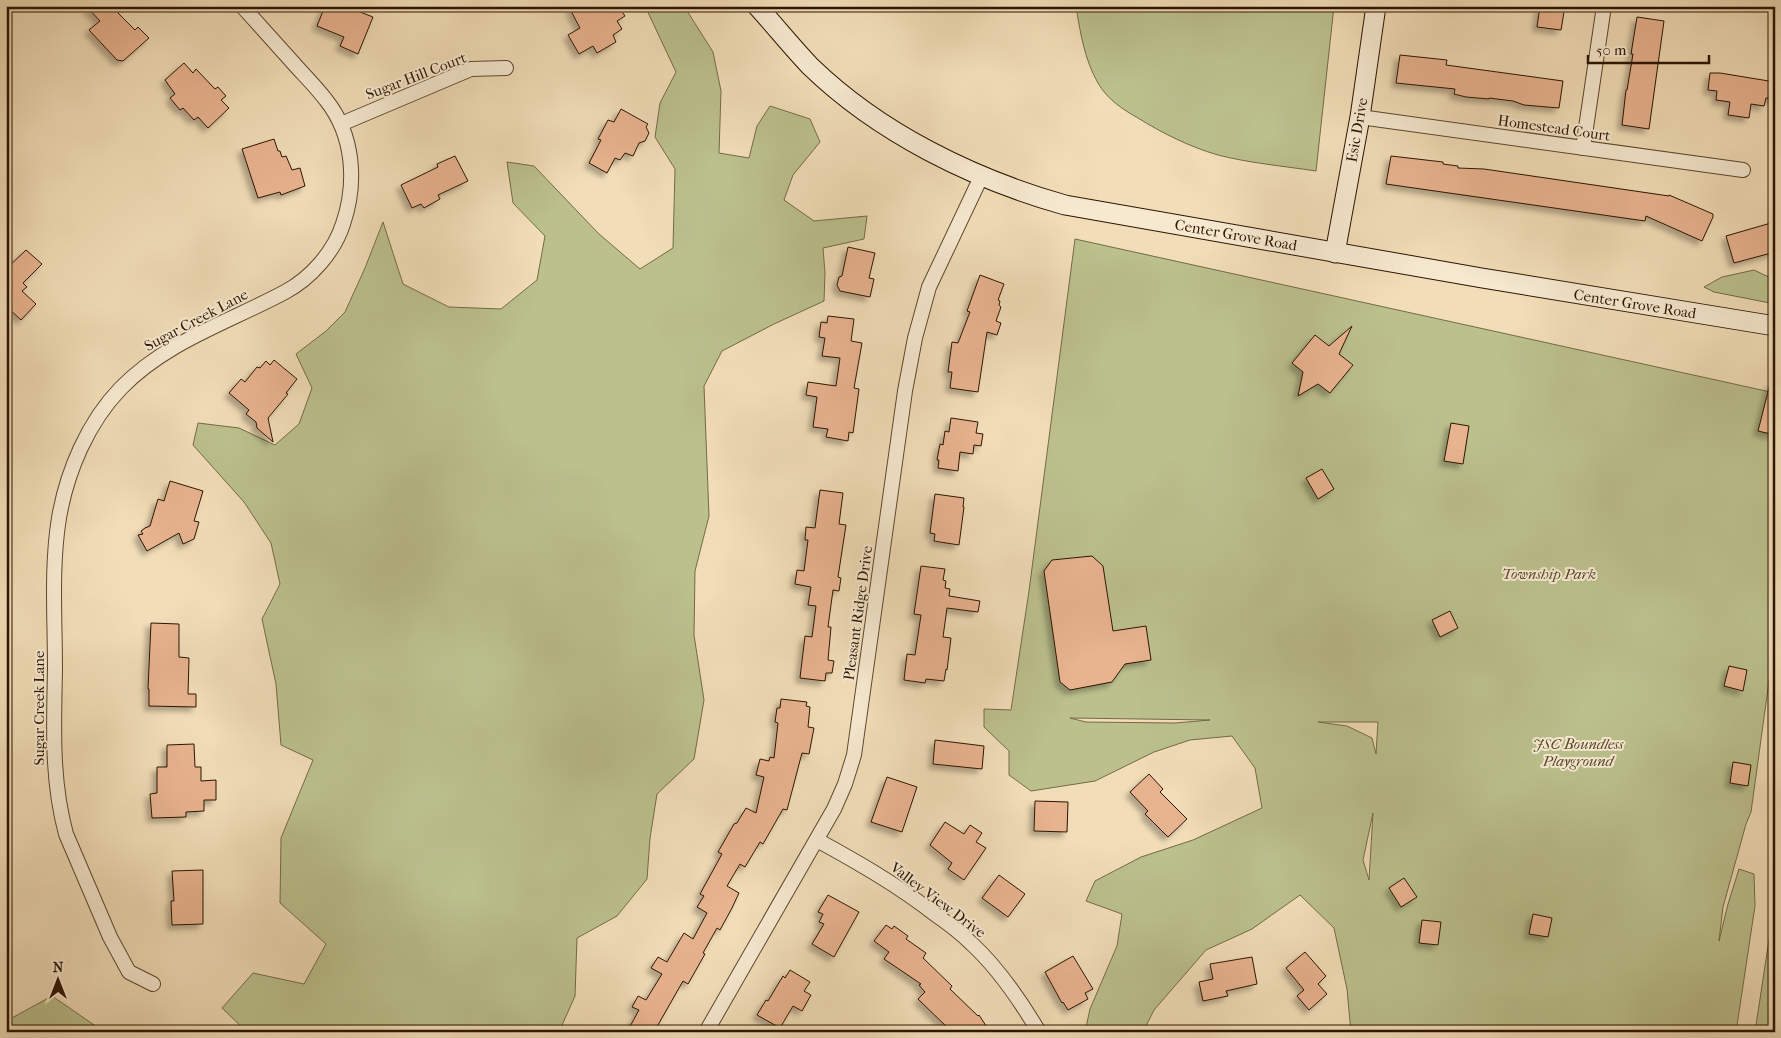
<svg xmlns="http://www.w3.org/2000/svg" width="1781" height="1038" viewBox="0 0 1781 1038" font-family="'IM FELL French Canon',serif">
<style>
.green{fill:#bbc08d;stroke:#746a48;fill-rule:evenodd}
.building{fill:#e8b38f;stroke:#2c1502;filter:url(#shadow)}
.lines{fill:none;stroke-linecap:round;stroke-linejoin:round}
.street-casing{stroke:#5d472f;stroke-width:16}
.secondary-casing{stroke:#2c1502;stroke-width:21}
.street{stroke:#f6e9d0;stroke-width:14}
.secondary{stroke:#f6e9d0;stroke-width:19}
.labels{text-anchor:middle;dominant-baseline:central;stroke-width:4;stroke-linejoin:round;paint-order:stroke}
.street-label{font-size:15px;fill:#2c1502;stroke:#f6e9d0}
.park-label{font-size:15px;font-style:italic;fill:#57482c;stroke:#f6e9d0}
</style>
<defs>
<filter id="shadow"><feDropShadow dx="-4.5" dy="4.5" stdDeviation="2.5" flood-color="#0004"/></filter>
</defs>
<rect width="100%" height="100%" fill="#f1ddb7"/>
<filter id="stains"><feTurbulence type="fractalNoise" baseFrequency=".004" numOctaves="4"/><feColorMatrix values="0 0 0 0 .2 0 0 0 0 .09 0 0 0 0 .02 0 0 0 .5 -.17"/></filter>
<radialGradient id="worn" r=".72"><stop offset=".6" stop-color="#630" stop-opacity="0"/><stop offset="1" stop-color="#630" stop-opacity=".3"/></radialGradient>
<g class="green">
<path d="M 645,6 L 684,6 L 713,52 L 721,91 L 719,153 L 749,158 L 757,126 L 770,106 L 810,119 L 820,142 L 793,175 L 784,200 L 814,221 L 867,216 L 864,239 L 823,248 L 825,273 L 824,301 L 774,324 L 722,351 L 704,386 L 709,516 L 695,571 L 694,635 L 704,700 L 694,759 L 657,794 L 650,838 L 647,879 L 617,916 L 577,938 L 575,996 L 559,1032 L 247,1032 L 222,1008 L 253,973 L 304,984 L 326,944 L 280,903 L 281,838 L 313,760 L 281,745 L 276,684 L 262,619 L 280,584 L 271,543 L 244,502 L 193,445 L 198,423 L 239,428 L 275,445 L 299,424 L 312,388 L 296,354 L 326,331 L 345,312 L 365,268 L 383,222 L 403,284 L 449,307 L 501,309 L 537,280 L 545,236 L 513,203 L 507,162 L 534,166 L 599,234 L 640,269 L 673,248 L 675,169 L 655,137 L 660,103 L 676,72 Z"/>
<path d="M 1076,6 L 1334,6 L 1316,171 C 1283,166 1249,163 1218,155 C 1190,147 1162,133 1138,118 C 1122,109 1107,99 1098,83 C 1085,61 1080,32 1076,6 Z"/>
<path d="M 1075,239 L 1775,393 L 1775,638 L 1751,812 L 1746,824 L 1723,907 L 1719,941 L 1728,904 L 1739,869 L 1754,874 L 1755,906 L 1736,1032 L 1351,1032 L 1347,989 L 1334,928 L 1300,895 L 1252,929 L 1206,950 L 1154,1010 L 1143,1032 L 1085,1032 L 1090,1009 L 1117,946 L 1122,914 L 1086,901 L 1095,881 L 1141,857 L 1193,840 L 1262,808 L 1255,768 L 1232,736 L 1190,740 L 1154,752 L 1095,781 L 1031,791 L 1009,775 L 1009,751 L 984,727 L 984,709 L 1011,710 L 1029,591 ZM 1070,718 L 1071,718 L 1210,720 L 1175,723 L 1086,722 ZM 1318,722 L 1378,722 L 1376,754 L 1372,738 L 1347,726 ZM 1373,813 L 1369,880 L 1363,860 Z"/>
<path d="M 1754,270 L 1775,280 L 1775,304 L 1714,292 L 1704,287 L 1722,277 Z"/>
<path d="M 1775,900 L 1775,1032 L 1755,1032 Z"/>
<path d="M 52,996 L 97,1027 L 97,1032 L 10,1032 L 10,1019 Z"/>
</g>
<g class="building">
<path d="M 86,6 L 124,6 L 118,13 L 135,30 L 138,27 L 149,38 L 123,61 L 117,60 L 89,30 L 100,21 Z"/>
<path d="M 325,6 L 357,6 L 355,10 L 373,17 L 358,54 L 340,46 L 344,37 L 317,26 Z"/>
<path d="M 570,6 L 618,6 L 625,16 L 617,21 L 622,29 L 613,35 L 616,42 L 597,53 L 593,46 L 579,54 L 568,35 L 580,28 L 572,13 L 573,12 Z"/>
<path d="M 1540,6 L 1565,6 L 1561,30 L 1537,27 Z"/>
<path d="M 1637,17 L 1664,21 L 1649,129 L 1622,125 L 1626,90 L 1627,90 L 1633,54 L 1631,54 Z"/>
<path d="M 1400,55 L 1447,60 L 1446,65 L 1563,81 L 1559,108 L 1524,105 L 1513,101 L 1489,98 L 1489,99 L 1466,97 L 1454,94 L 1455,89 L 1396,83 Z"/>
<path d="M 184,63 L 193,73 L 196,69 L 215,89 L 218,87 L 226,96 L 221,100 L 229,108 L 208,128 L 198,117 L 194,120 L 183,108 L 180,110 L 170,98 L 175,94 L 165,80 Z"/>
<path d="M 1710,73 L 1720,73 L 1775,82 L 1775,99 L 1766,98 L 1764,106 L 1751,104 L 1749,118 L 1728,115 L 1730,102 L 1716,100 L 1717,91 L 1708,90 Z"/>
<path d="M 621,109 L 648,124 L 646,127 L 649,133 L 645,141 L 639,143 L 633,156 L 625,153 L 620,160 L 615,158 L 607,173 L 589,163 L 601,140 L 598,139 L 608,120 L 614,122 Z"/>
<path d="M 274,139 L 278,151 L 280,151 L 282,157 L 286,156 L 292,170 L 300,168 L 305,186 L 281,195 L 280,192 L 258,198 L 242,149 Z"/>
<path d="M 455,156 L 468,181 L 438,195 L 440,199 L 424,208 L 421,204 L 412,208 L 401,185 L 438,167 L 437,164 Z"/>
<path d="M 1391,156 L 1443,162 L 1443,164 L 1458,166 L 1458,168 L 1484,169 L 1669,196 L 1669,195 L 1713,214 L 1713,217 L 1702,241 L 1646,216 L 1645,221 L 1386,184 Z"/>
<path d="M 1771,223 L 1772,225 L 1775,225 L 1775,252 L 1734,263 L 1726,236 Z"/>
<path d="M 848,247 L 875,253 L 869,278 L 874,279 L 870,297 L 840,291 L 837,285 L 839,277 L 842,276 Z"/>
<path d="M 26,250 L 42,264 L 23,283 L 27,287 L 22,291 L 36,304 L 21,320 L 6,306 L 6,269 Z"/>
<path d="M 980,275 L 1004,284 L 998,300 L 1000,301 L 999,305 L 1001,307 L 996,321 L 1001,323 L 997,335 L 987,332 L 978,392 L 950,388 L 952,372 L 948,372 L 952,342 L 958,343 L 970,312 L 967,311 Z"/>
<path d="M 828,316 L 854,319 L 851,341 L 862,343 L 854,388 L 859,389 L 853,433 L 849,432 L 848,441 L 826,437 L 828,429 L 813,427 L 817,397 L 806,395 L 808,382 L 836,386 L 840,358 L 822,356 L 825,338 L 819,337 L 821,322 L 827,323 Z"/>
<path d="M 1352,326 L 1339,354 L 1353,365 L 1330,393 L 1318,384 L 1298,396 L 1303,372 L 1292,363 L 1315,335 L 1329,346 Z"/>
<path d="M 274,360 L 297,379 L 286,393 L 288,394 L 268,418 L 273,442 L 257,428 L 256,422 L 246,414 L 249,410 L 229,393 L 241,379 L 245,382 L 257,367 L 260,368 L 266,361 L 270,365 Z"/>
<path d="M 1770,384 L 1775,384 L 1775,435 L 1758,431 Z"/>
<path d="M 951,418 L 978,422 L 976,433 L 983,434 L 981,446 L 974,445 L 973,454 L 960,452 L 958,471 L 938,468 L 939,460 L 937,460 L 940,444 L 943,445 L 945,431 L 949,432 Z"/>
<path d="M 1451,423 L 1469,426 L 1463,464 L 1444,461 Z"/>
<path d="M 1322,469 L 1334,489 L 1318,499 L 1306,478 Z"/>
<path d="M 170,481 L 203,491 L 194,521 L 199,522 L 194,539 L 183,544 L 179,533 L 147,551 L 138,535 L 143,534 L 141,531 L 145,528 L 150,526 L 158,499 L 164,501 Z"/>
<path d="M 820,490 L 843,493 L 839,524 L 846,525 L 838,577 L 841,578 L 839,591 L 833,590 L 828,627 L 831,627 L 828,660 L 834,661 L 832,673 L 826,673 L 825,681 L 800,678 L 805,636 L 812,637 L 816,606 L 808,605 L 811,587 L 795,584 L 797,570 L 804,571 L 808,540 L 805,540 L 806,527 L 815,528 Z"/>
<path d="M 935,494 L 964,498 L 963,507 L 964,507 L 959,545 L 934,541 L 935,534 L 930,533 Z"/>
<path d="M 1092,556 L 1103,566 L 1113,631 L 1146,626 L 1151,660 L 1125,664 L 1112,682 L 1070,690 L 1060,682 L 1044,571 L 1052,560 Z"/>
<path d="M 921,566 L 945,569 L 943,580 L 946,581 L 945,588 L 950,589 L 949,596 L 980,601 L 978,612 L 947,608 L 943,637 L 951,638 L 947,670 L 946,669 L 944,681 L 926,679 L 925,683 L 904,680 L 907,654 L 915,655 L 921,615 L 914,614 Z"/>
<path d="M 1450,611 L 1458,628 L 1440,637 L 1432,620 Z"/>
<path d="M 151,623 L 179,624 L 179,657 L 189,658 L 188,694 L 196,694 L 196,707 L 149,706 L 149,689 L 148,689 Z"/>
<path d="M 1729,666 L 1747,670 L 1743,691 L 1724,686 Z"/>
<path d="M 781,699 L 807,702 L 806,706 L 810,707 L 808,727 L 814,728 L 809,754 L 802,753 L 787,810 L 783,809 L 763,844 L 760,842 L 745,867 L 740,864 L 727,886 L 739,893 L 732,908 L 720,930 L 717,928 L 703,953 L 705,954 L 688,984 L 683,981 L 654,1032 L 627,1032 L 639,1010 L 632,1007 L 638,996 L 646,1000 L 662,974 L 651,968 L 658,957 L 667,962 L 684,933 L 693,939 L 707,913 L 697,907 L 704,896 L 700,894 L 722,854 L 718,852 L 734,824 L 737,823 L 746,808 L 756,813 L 764,777 L 756,775 L 760,759 L 769,761 L 770,757 L 774,758 L 778,723 L 775,722 L 777,708 L 780,708 Z"/>
<path d="M 935,740 L 984,746 L 982,769 L 933,764 Z"/>
<path d="M 194,744 L 195,767 L 201,767 L 201,781 L 216,780 L 216,800 L 204,800 L 204,811 L 186,812 L 186,817 L 152,818 L 150,794 L 157,793 L 157,767 L 167,767 L 167,745 Z"/>
<path d="M 1733,762 L 1751,765 L 1748,786 L 1730,783 Z"/>
<path d="M 1149,774 L 1163,789 L 1160,792 L 1187,819 L 1168,837 L 1145,814 L 1148,811 L 1130,792 Z"/>
<path d="M 887,777 L 917,787 L 902,832 L 871,822 Z"/>
<path d="M 1035,801 L 1068,802 L 1067,832 L 1034,831 Z"/>
<path d="M 945,822 L 964,834 L 970,825 L 982,833 L 976,842 L 986,848 L 964,880 L 948,869 L 952,863 L 930,845 Z"/>
<path d="M 203,870 L 203,924 L 172,925 L 171,901 L 174,901 L 172,871 Z"/>
<path d="M 999,875 L 1025,894 L 1008,917 L 982,898 Z"/>
<path d="M 1404,878 L 1417,897 L 1401,907 L 1389,888 Z"/>
<path d="M 828,895 L 859,912 L 834,957 L 812,944 L 824,924 L 819,922 L 823,914 L 818,912 Z"/>
<path d="M 1533,914 L 1552,918 L 1548,937 L 1529,934 Z"/>
<path d="M 1422,920 L 1441,922 L 1438,945 L 1419,943 Z"/>
<path d="M 886,925 L 892,929 L 894,926 L 908,936 L 906,939 L 926,953 L 923,958 L 952,986 L 950,989 L 978,1016 L 979,1015 L 990,1032 L 952,1032 L 918,999 L 925,992 L 919,985 L 921,984 L 884,959 L 889,952 L 874,941 Z"/>
<path d="M 1305,952 L 1326,976 L 1318,984 L 1327,994 L 1309,1010 L 1297,996 L 1304,990 L 1286,968 Z"/>
<path d="M 1073,956 L 1093,989 L 1085,993 L 1088,999 L 1068,1010 L 1063,1002 L 1062,1003 L 1045,972 Z"/>
<path d="M 1252,957 L 1257,984 L 1226,991 L 1228,996 L 1203,1001 L 1199,982 L 1213,979 L 1210,964 Z"/>
<path d="M 790,970 L 810,982 L 804,991 L 811,995 L 802,1011 L 793,1006 L 780,1028 L 757,1015 L 766,1000 L 768,1001 L 783,976 L 785,978 Z"/>
</g>
<g class="lines">
<defs>
<g id="street">
<path d="M 1360,117 L 1743,170"/>
<path d="M 341,124 L 471,69 L 506,68"/>
<path d="M 1583,148 L 1604,6"/>
<path d="M 817,840 C 859,863 899,886 936,915 C 949,924 961,933 972,944 C 999,969 1020,1000 1039,1032"/>
<path d="M 153,984 L 129,972 L 110,937 L 66,834 C 51,779 54,725 55,669 C 55,619 51,567 59,518 C 67,471 88,422 121,388 C 167,341 229,322 285,292 C 311,278 334,252 343,224 C 357,183 354,135 326,100 C 317,88 306,77 296,66 C 278,46 260,26 242,6"/>
<path d="M 706,1032 L 834,809 L 845,784 L 854,755 L 905,391 L 915,338 L 929,287 L 981,177"/>
</g>
<g id="secondary">
<path d="M 757,6 C 775,26 792,47 810,66 C 879,133 973,179 1065,205 L 1482,278 L 1775,326"/>
<path d="M 1335,253 L 1360,117 L 1376,6"/>
</g>
</defs>
<use href="#street" class="street-casing"/>
<use href="#secondary" class="secondary-casing"/>
<use href="#street" class="street"/>
<use href="#secondary" class="secondary"/>
</g>
<g class="labels">
<g class="street-label">
<text transform="translate(416 76) rotate(-21)">Sugar Hill Court</text>
<text transform="translate(1554 128) rotate(8)">Homestead Court</text>
<text transform="translate(1357 130) rotate(-80)">Esic Drive</text>
<text transform="translate(1236 235) rotate(10)">Center Grove Road</text>
<text transform="translate(1635 304) rotate(9)">Center Grove Road</text>
<text transform="translate(196 320) rotate(-28)">Sugar Creek Lane</text>
<text transform="translate(858 613) rotate(-82)">Pleasant Ridge Drive</text>
<text transform="translate(39 708) rotate(-90)">Sugar Creek Lane</text>
<text transform="translate(938 900) rotate(37)">Valley View Drive</text>
</g>
<g class="park-label">
<text x="1549" y="574">Township Park</text>
<text x="1578" y="744">JSC Boundless<tspan x="1578" dy="17">Playground</tspan></text>
</g>
</g>
<rect width="1781" height="1038" fill="none" stroke="#f1ddb7" stroke-width="25"/>
<rect x="8" y="8" width="1766" height="1023" fill="none" stroke="#2c1502" stroke-width="2.5"/>
<rect x="12" y="12" width="1756" height="1013" fill="none" stroke="#2c1502"/>
<g transform="translate(58 980)" stroke="#f6e9d0" stroke-width="4" paint-order="stroke">
<path d="M0-4L9 19L0 12L-9 19Z" fill="#2c1502"/>
<text y="-8" font-size="14" font-weight="bold" text-anchor="middle" fill="#2c1502">N</text>
</g>
<path d="M1588 55v8h121v-8" fill="none" stroke="#2c1502" stroke-width="2.5"/>
<text x="1596" y="55" font-size="15" fill="#2c1502" stroke="#f6e9d0" stroke-width="4" paint-order="stroke">50 m</text>
<rect width="100%" height="100%" filter="url(#stains)"/>
<rect width="100%" height="100%" fill="url(#worn)"/>
</svg>
